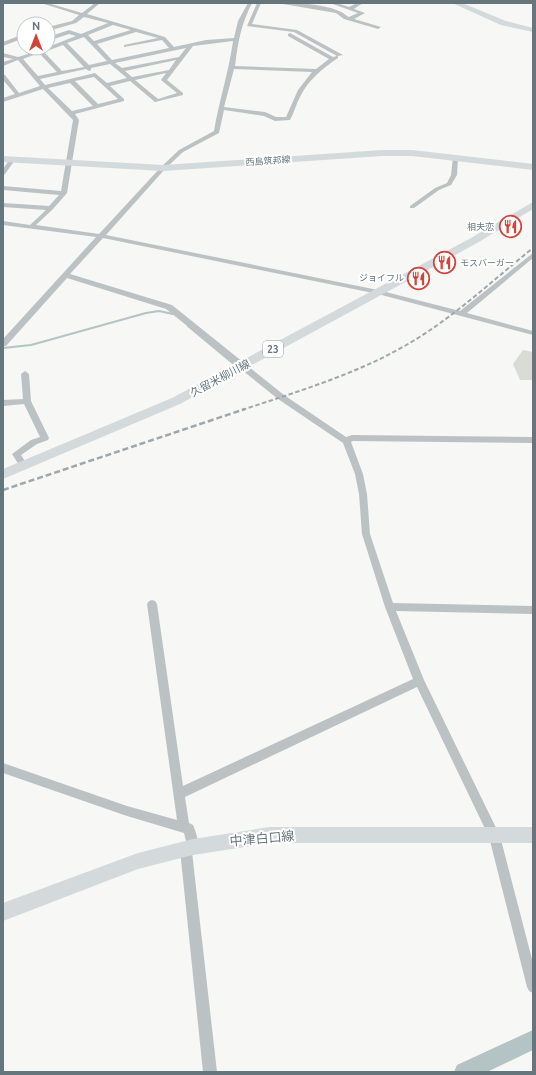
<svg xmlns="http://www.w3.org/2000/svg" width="536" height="1075" viewBox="0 0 536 1075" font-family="Ubuntu,'Noto Sans JP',sans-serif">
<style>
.green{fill:#d8dcd4}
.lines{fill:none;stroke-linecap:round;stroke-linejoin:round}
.stream{stroke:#b4c3c4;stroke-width:2}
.river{fill:#b4c3c4;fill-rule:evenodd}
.minor{fill:#bcc2c4;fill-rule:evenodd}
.secondary{fill:#d4d9db;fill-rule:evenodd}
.primary{fill:#d4d9db;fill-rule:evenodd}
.rail-far1{stroke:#9fa7aa;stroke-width:2;stroke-dasharray:4.5 2.5;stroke-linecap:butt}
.rail{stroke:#9fa7aa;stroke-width:2.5;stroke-dasharray:6 3;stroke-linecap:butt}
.labels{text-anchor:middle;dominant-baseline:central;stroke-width:4;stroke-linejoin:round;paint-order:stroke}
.far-street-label{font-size:9px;fill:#65777d;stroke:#fff}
.far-poi-label{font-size:9px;fill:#65777d;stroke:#fff;text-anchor:end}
.shield{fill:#fff;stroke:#93a0a4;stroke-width:1}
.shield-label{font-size:10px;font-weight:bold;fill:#65777d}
.street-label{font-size:11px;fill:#65777d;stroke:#fff}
.near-street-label{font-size:13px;fill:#65777d;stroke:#fff}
</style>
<rect width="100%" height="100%" fill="#f7f7f5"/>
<path class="green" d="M 523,350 L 533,352 L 533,380 L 520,380 L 513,364 Z"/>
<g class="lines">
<g class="stream">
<path d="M 188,326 L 235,365"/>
<path d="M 3,348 L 31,345 L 146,313 L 159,311 L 173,314"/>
</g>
<path class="river" d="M 533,1030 L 533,1050 L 487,1072 L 454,1072 L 457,1065 Z"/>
<g class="minor">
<path d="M 41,3 L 48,3 L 82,13 L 95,3 L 100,3 L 87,14 L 165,37 L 174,47 L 206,40 L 234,38 L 238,21 L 248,3 L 252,3 C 241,25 238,41 235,66 L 316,69 L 329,59 L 288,36 L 288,34 L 290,33 L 333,57 L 337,56 L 294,32 L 247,26 L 257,3 L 261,3 L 252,24 L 297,30 L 343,55 L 338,56 L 338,58 C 322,69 309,79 300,97 C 296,104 294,113 290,120 L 275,121 L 264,116 L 224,110 L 219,133 L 183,152 L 165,169 L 106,235 L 378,290 L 460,311 L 533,253 L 533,258 L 467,313 L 533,331 L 533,335 L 378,294 L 103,238 L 70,274 L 172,305 L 284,395 L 346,437 L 352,435 L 533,437 L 533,443 L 353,441 L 351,442 L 363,474 L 367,494 L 370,534 L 393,603 L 533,606 L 533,614 L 396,611 L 424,680 L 500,836 L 533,963 L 533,993 L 529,991 L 527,987 L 489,837 L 417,687 L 185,797 L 189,823 L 193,825 C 196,832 200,844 197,851 L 192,852 L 217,1072 L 203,1072 L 180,850 L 182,846 L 187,845 L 184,833 L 127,816 L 3,773 L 3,763 L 127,806 L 177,820 L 147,604 L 149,601 L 152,600 L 155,601 L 157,604 L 183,786 L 413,679 L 385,607 L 362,534 L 359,494 L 355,474 L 343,443 L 278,399 L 166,309 L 67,278 L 6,346 L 3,346 L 3,339 L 96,237 L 3,225 L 3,221 L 30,225 L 46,210 L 3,207 L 3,203 L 49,206 L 59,195 L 3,190 L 3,186 L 61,191 L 73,120 L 43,89 L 3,102 L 3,98 L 15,94 L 3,80 L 3,74 L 5,75 L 19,93 L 40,86 L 18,60 L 3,66 L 3,62 L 13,59 L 3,57 L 3,53 L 18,57 L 48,48 L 48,47 L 76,36 L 69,34 L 48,41 L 48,37 L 69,30 L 81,34 L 108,23 L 84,17 L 76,23 L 48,31 L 48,27 L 72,21 L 79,15 ZM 113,25 L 131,30 L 94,41 L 88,35 ZM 136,32 L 158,38 L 124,45 L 124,47 L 162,40 L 169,48 L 112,60 L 97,44 ZM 84,37 L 107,61 L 89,65 L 67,43 ZM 233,41 C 229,71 219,101 214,131 L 179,150 L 161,167 L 99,234 L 36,225 L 53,209 L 67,193 L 79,120 L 75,114 L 124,101 L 124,99 L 110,86 L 130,81 L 155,102 L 183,95 L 183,93 L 167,80 L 193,46 ZM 63,45 L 84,67 L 62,71 L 44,52 ZM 186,48 L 179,57 L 122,68 L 115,63 ZM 39,53 L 57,72 L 38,76 L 23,59 ZM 176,60 L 169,70 L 132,77 L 125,71 ZM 110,64 L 127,78 L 107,83 L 95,73 L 45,85 L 40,79 L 86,69 L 89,71 L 91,70 L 91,68 ZM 234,69 L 312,72 L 298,90 L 286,117 L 276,117 L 265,112 L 224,107 ZM 166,73 L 161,80 L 177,93 L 158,99 L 135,80 ZM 94,77 L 118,99 L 98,104 L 75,81 ZM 70,83 L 93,106 L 72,111 L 48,88 Z"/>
<path d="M 277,3 C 296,3 320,3 339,11 C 343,12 346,16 349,17 L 358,13 L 330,3 L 337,3 L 349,7 L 357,3 L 363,3 L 354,9 L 365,13 L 354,19 L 381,27 L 378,29 L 344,19 L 336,13 Z"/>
<path d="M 24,34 L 24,38 L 3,46 L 3,42 Z"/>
<path d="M 453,157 L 458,158 L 457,175 L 451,185 L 439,190 L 414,208 L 410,208 L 410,206 L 435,188 L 447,183 L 451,175 Z"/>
<path d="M 10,159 L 15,160 L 5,174 L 3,175 L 3,169 Z"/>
<path d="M 25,371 L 29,374 L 31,401 L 49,438 L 48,440 L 37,444 L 21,455 L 28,466 L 24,469 L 21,468 L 12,454 L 31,440 L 40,437 L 24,404 L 3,406 L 3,400 L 23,399 L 21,374 Z"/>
</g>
<g class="secondary">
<path d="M 452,3 L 462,3 L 506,21 L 533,28 L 533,32 L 501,25 Z"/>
<path d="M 382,150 L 412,150 L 533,164 L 533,170 L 412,156 L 382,156 L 163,171 L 3,162 L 3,156 L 163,165 Z"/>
<path d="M 270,827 L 533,827 L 533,843 L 270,843 L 193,855 L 138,869 L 3,921 L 3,903 L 138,853 L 193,839 Z"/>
</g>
<path class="primary" d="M 533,202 L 533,209 L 479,242 L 180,404 L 3,479 L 3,469 L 172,398 L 471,238 Z"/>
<path class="rail-far1" d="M 242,410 C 299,391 357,374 408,344 C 453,318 493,280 533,248"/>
<path class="rail" d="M 3,490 L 245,409"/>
</g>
<defs>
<symbol id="restaurant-ring" viewBox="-11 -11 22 22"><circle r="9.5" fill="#fff" stroke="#d34339" stroke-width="1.5"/><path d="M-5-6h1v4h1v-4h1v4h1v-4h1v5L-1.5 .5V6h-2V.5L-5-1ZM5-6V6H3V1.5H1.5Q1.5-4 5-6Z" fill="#d34339"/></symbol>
</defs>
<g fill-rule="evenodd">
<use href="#restaurant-ring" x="498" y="214" width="25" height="25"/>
<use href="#restaurant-ring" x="432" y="250" width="25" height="25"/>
<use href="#restaurant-ring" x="406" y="266" width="25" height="25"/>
</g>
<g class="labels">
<g class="far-street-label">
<text transform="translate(268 161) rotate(-4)">西島筑邦線</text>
</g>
<g class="far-poi-label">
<text x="494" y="227">相夫恋</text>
<text x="460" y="263" text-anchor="start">モスバーガー</text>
<text x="404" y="278">ジョイフル</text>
</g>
<rect class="shield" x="263" y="341" width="20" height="16" rx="3"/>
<g class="shield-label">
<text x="273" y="349">23</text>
</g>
<g class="street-label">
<text transform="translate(220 378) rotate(-28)">久留米柳川線</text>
</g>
<g class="near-street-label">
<text transform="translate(262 838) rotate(-5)">中津白口線</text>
</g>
</g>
<rect width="536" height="1075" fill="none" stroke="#65777d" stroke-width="8"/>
<g transform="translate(36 36)"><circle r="19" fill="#ffffff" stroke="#c1c9cb"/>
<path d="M0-3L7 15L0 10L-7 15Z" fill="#d34339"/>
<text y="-6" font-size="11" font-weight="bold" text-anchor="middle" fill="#65777d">N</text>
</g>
</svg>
